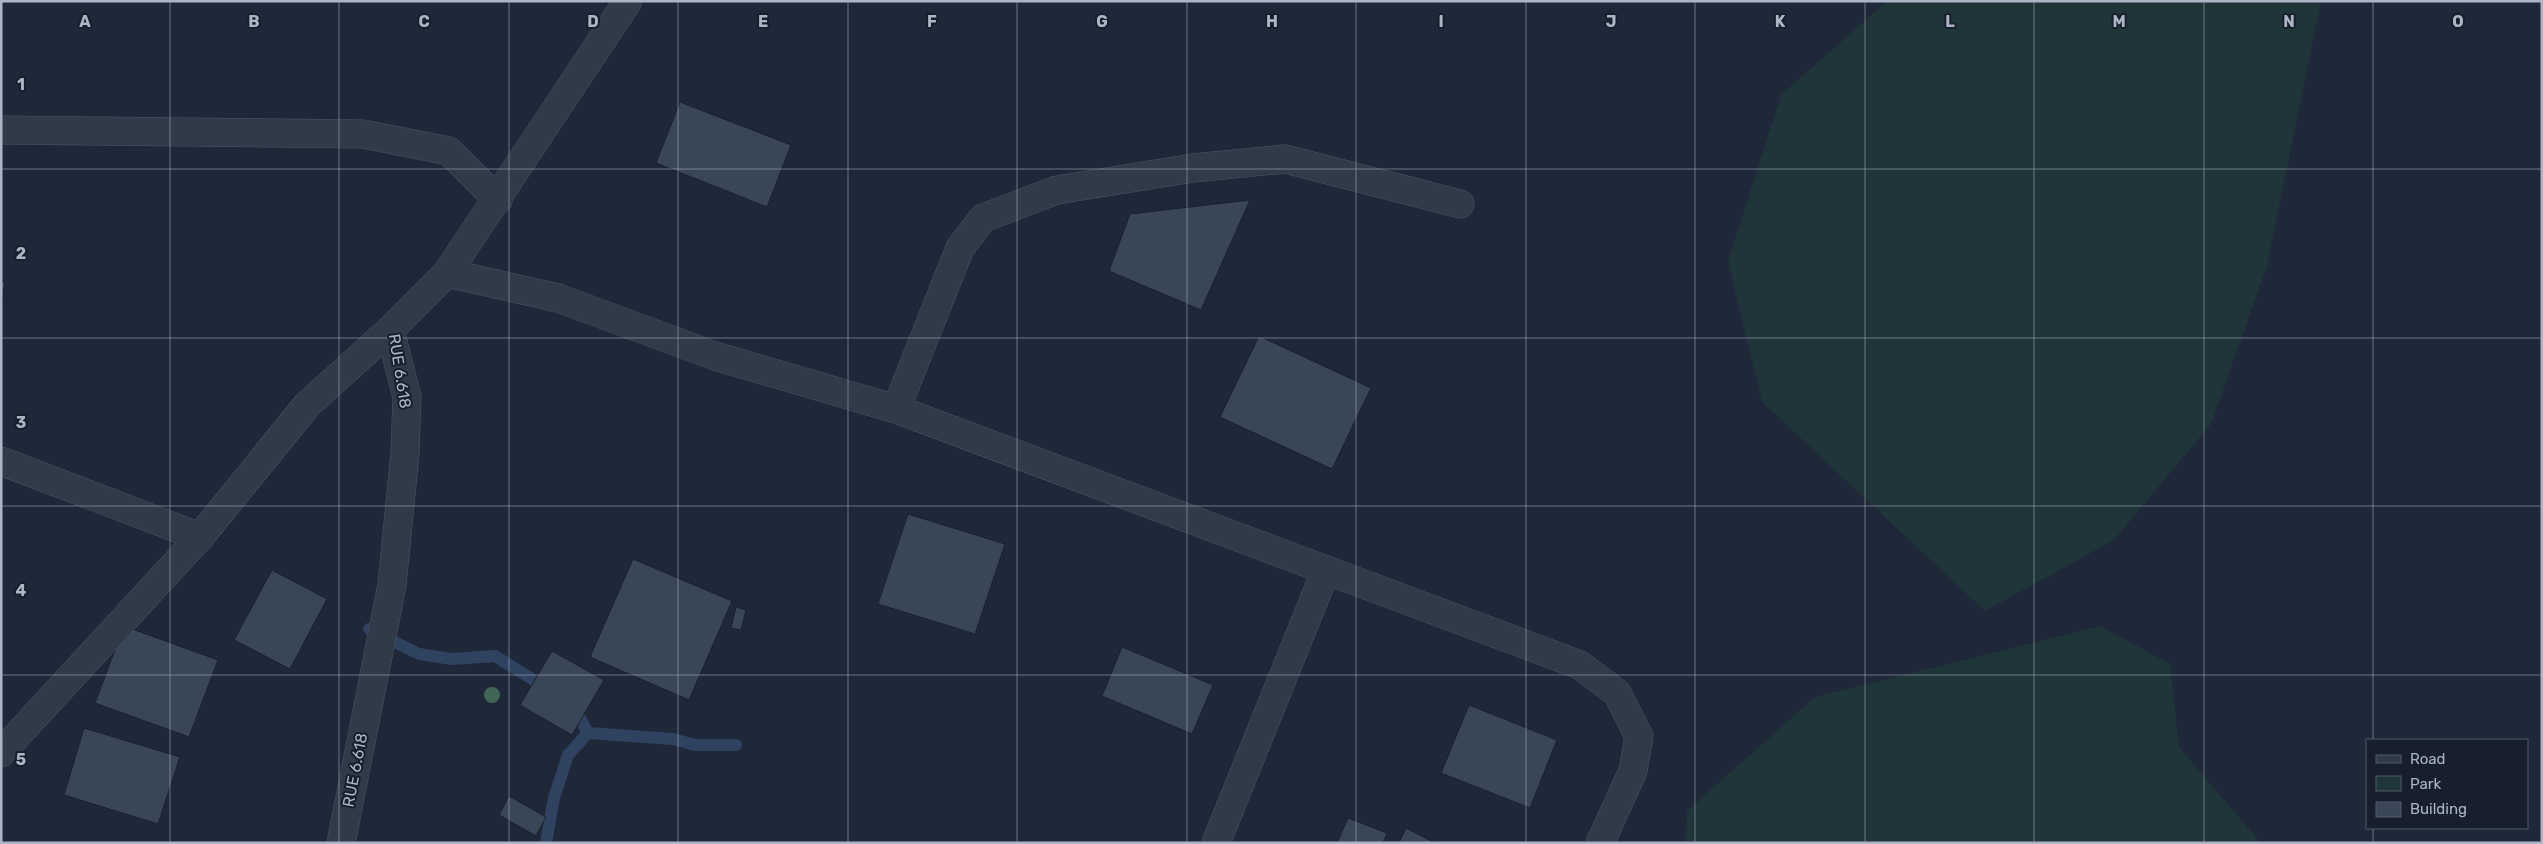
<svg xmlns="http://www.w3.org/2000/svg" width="2543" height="844" viewBox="0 0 2543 844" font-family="Rubik,sans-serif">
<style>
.green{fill:#203539}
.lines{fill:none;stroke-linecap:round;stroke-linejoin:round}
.stream{stroke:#2f4361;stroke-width:12}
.building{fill:#394658;stroke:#19212e}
.street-casing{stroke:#4c5563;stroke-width:29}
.street{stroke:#313a48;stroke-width:28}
.tree{fill:#436556}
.grid{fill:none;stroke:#abb5c5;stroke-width:1;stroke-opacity:0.55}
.labels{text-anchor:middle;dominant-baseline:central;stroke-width:4;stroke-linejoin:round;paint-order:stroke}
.street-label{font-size:16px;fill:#abb5c5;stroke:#171f2c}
.grid-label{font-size:16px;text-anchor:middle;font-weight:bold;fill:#abb5c5;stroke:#171f2c;stroke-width:4;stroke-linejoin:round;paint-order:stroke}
</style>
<rect width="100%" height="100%" fill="#1e2838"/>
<g class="green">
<path d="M 1887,1 L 2321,1 L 2267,266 L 2211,424 L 2114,540 L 1985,611 L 1762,402 L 1728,261 L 1781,95 Z"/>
<path d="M 2100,626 L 2170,664 L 2179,747 L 2261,843 L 1685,843 L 1687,811 L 1815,697 Z"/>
</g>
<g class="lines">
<g class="stream">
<path d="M 369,629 L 419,654 L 452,659 L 495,656 L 548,689"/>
<path d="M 573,705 L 588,733"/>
<path d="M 588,733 L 673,739 L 695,745 L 736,745"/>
<path d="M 546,843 L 554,798 L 568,755 L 588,733"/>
</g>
</g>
<g class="building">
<path d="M 680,102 L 791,145 L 767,207 L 656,163 Z"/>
<path d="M 1250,200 L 1201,310 L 1109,271 L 1130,214 Z"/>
<path d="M 1,281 L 5,282 L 1,308 Z"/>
<path d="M 1259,336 L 1371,388 L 1332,469 L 1220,417 Z"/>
<path d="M 908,514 L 1005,544 L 975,634 L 878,604 Z"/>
<path d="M 633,559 L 732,601 L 689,700 L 590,657 Z"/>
<path d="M 272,570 L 327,599 L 290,669 L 234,640 Z"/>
<path d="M 736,607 L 746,610 L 741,630 L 731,628 Z"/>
<path d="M 124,626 L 218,660 L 189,737 L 95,703 Z"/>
<path d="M 1122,647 L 1213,685 L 1192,734 L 1102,696 Z"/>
<path d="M 552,651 L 604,680 L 572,735 L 520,705 Z"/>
<path d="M 1469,705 L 1557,740 L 1530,808 L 1441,773 Z"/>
<path d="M 84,728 L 180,757 L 158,824 L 64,795 Z"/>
<path d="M 509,796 L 546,817 L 536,836 L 499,815 Z"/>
<path d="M 1348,818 L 1387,833 L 1383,843 L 1337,843 Z"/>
<path d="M 1406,828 L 1435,843 L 1399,843 Z"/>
</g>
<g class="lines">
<defs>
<g id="street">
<path d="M 1,130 L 363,134 L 449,151 L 498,200"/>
<path d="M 447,273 L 558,298 L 715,356 L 896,409 L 1580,665 L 1617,693 L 1639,736 L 1633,771 L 1600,843"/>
<path d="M 896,409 L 960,248 L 983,218 L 1057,190 L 1193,168 L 1285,159 L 1460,204"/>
<path d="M 1,461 L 200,537"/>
<path d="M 1,753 L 200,537 L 307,405 L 390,330"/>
<path d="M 341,843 L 392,585 L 405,453 L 407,397 L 390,330 L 447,273 L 628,1"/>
<path d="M 1216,843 L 1326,570"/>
</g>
</defs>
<use href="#street" class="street-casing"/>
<use href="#street" class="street"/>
</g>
<circle class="tree" cx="492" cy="695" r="8"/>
<path class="grid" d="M 170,1 L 170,843M 339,1 L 339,843M 509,1 L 509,843M 678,1 L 678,843M 848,1 L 848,843M 1017,1 L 1017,843M 1187,1 L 1187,843M 1356,1 L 1356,843M 1526,1 L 1526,843M 1695,1 L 1695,843M 1865,1 L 1865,843M 2034,1 L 2034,843M 2204,1 L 2204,843M 2373,1 L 2373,740M 1,169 L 2542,169M 1,338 L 2542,338M 1,506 L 2542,506M 1,675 L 2542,675M 2373,828 L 2373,843"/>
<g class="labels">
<g class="street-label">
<text transform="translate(400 371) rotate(81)">RUE 6.618</text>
<text transform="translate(355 770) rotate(-79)">RUE 6.618</text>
</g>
</g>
<g class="grid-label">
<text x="85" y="27">A</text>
<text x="254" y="27">B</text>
<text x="424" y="27">C</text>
<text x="593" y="27">D</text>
<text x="763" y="27">E</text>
<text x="932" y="27">F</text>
<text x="1102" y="27">G</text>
<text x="1272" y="27">H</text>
<text x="1441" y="27">I</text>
<text x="1611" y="27">J</text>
<text x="1780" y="27">K</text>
<text x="1950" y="27">L</text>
<text x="2119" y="27">M</text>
<text x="2289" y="27">N</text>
<text x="2458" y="27">O</text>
<text x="21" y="90">1</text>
<text x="21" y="259">2</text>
<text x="21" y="428">3</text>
<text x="21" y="596">4</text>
<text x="21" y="765">5</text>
</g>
<rect width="2543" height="844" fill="none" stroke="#abb5c5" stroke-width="5"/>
<rect x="2366" y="739" width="162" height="90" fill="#171f2c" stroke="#525b69"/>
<rect x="2376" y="755" width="25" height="8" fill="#313a48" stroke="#525b69"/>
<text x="2410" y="764" font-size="15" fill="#abb5c5">Road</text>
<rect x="2376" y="776" width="25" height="15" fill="#203539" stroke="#525b69"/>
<text x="2410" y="789" font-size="15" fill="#abb5c5">Park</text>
<rect x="2376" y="802" width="25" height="15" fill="#394658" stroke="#525b69"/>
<text x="2410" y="814" font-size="15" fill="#abb5c5">Building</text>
</svg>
